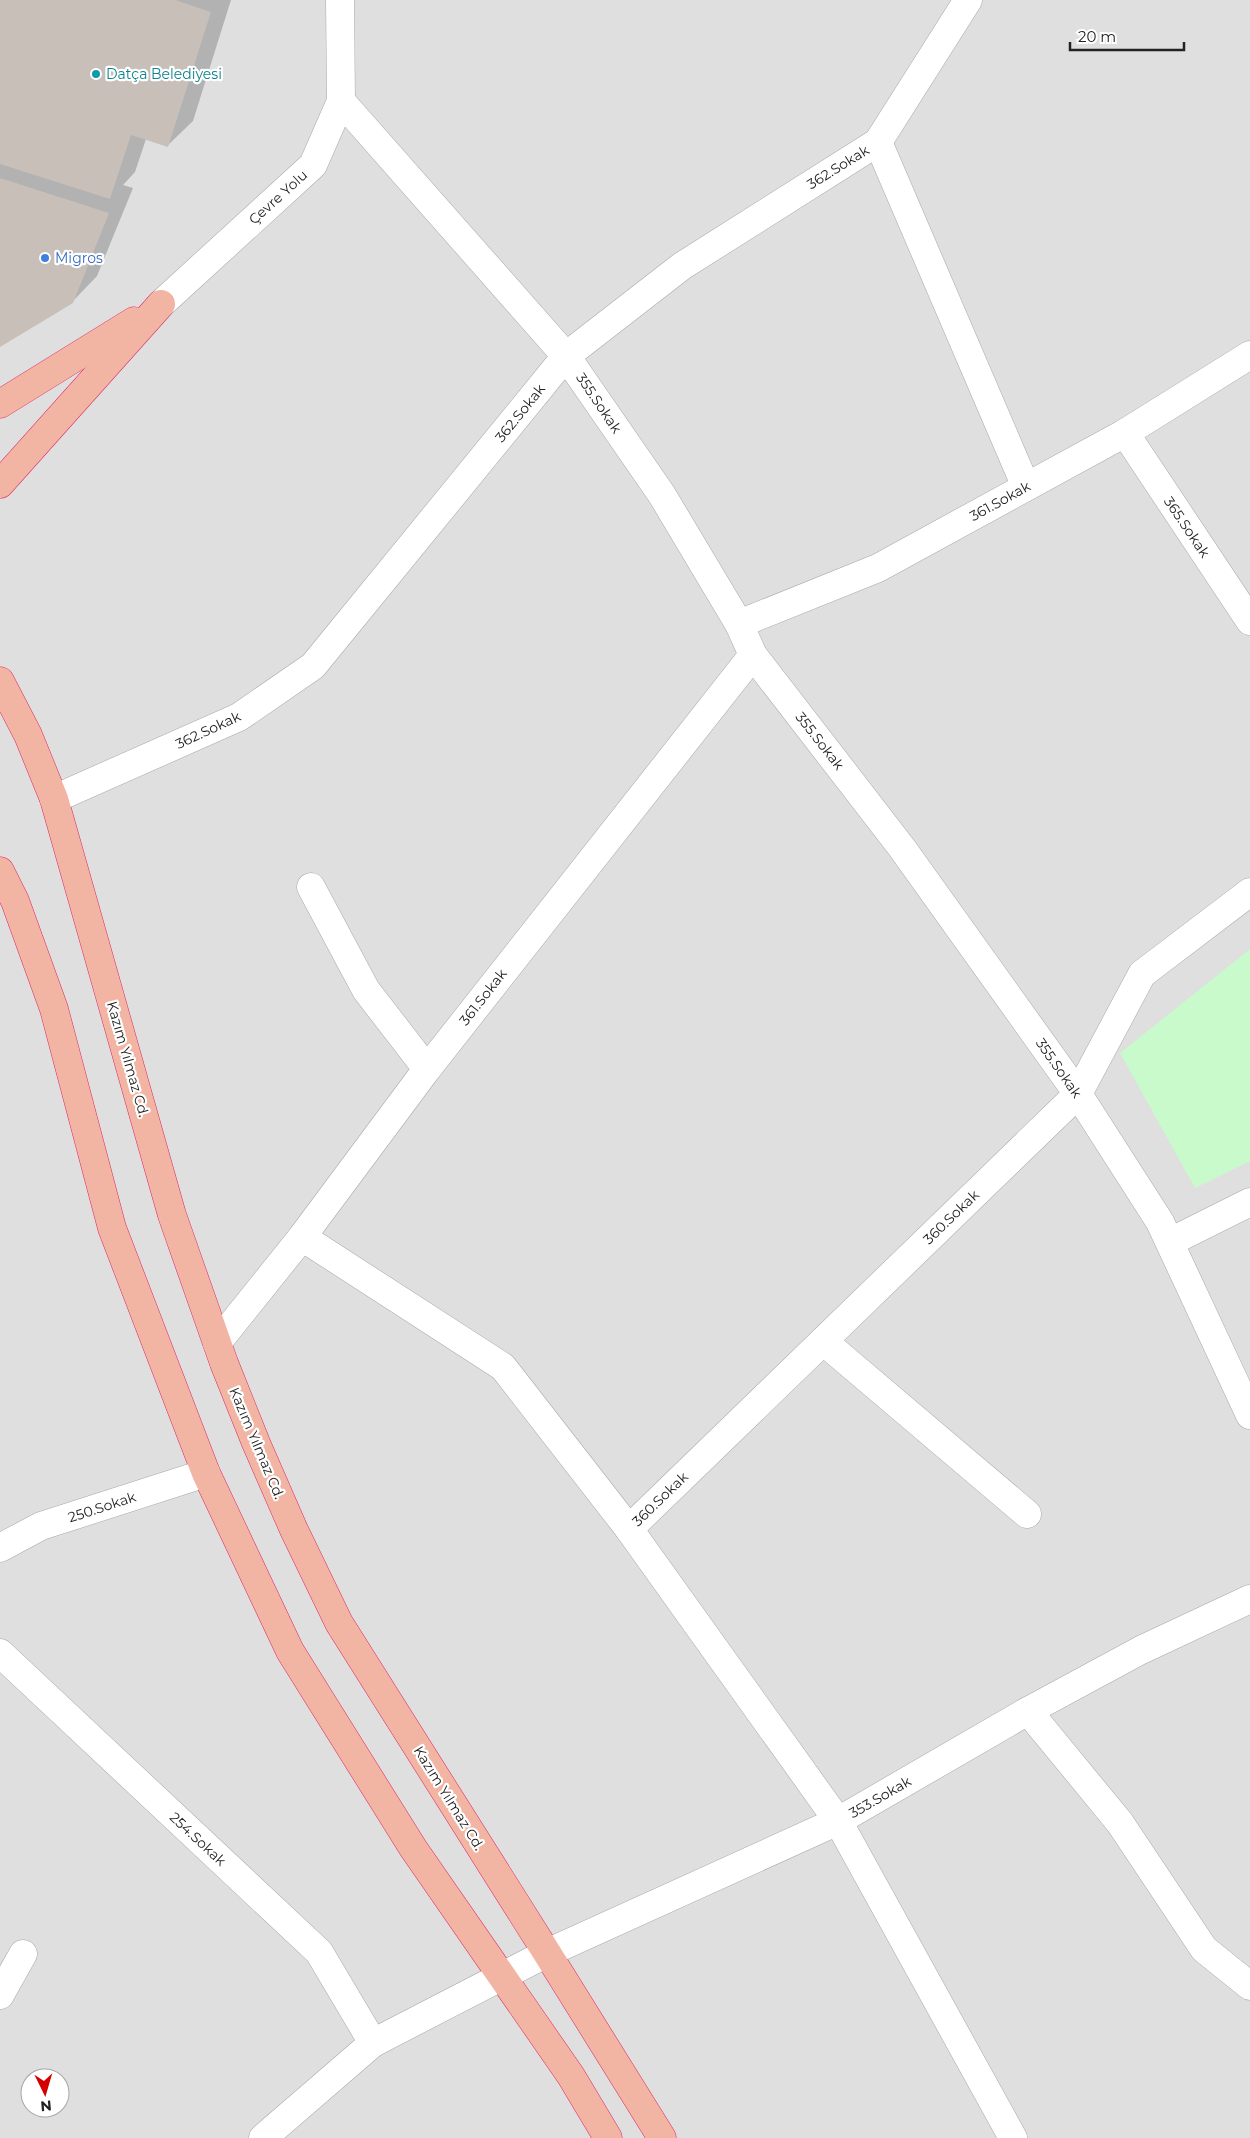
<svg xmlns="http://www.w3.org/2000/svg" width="1250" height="2138" viewBox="0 0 1250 2138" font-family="Montserrat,sans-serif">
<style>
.residential{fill:#e0dfdf;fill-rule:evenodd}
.park{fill:#c8facc}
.shadow{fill:#0003}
.building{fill:#c7bfb8}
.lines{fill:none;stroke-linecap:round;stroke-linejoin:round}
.minor-casing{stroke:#a9a9a9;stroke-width:29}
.tertiary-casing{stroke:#a9a9a9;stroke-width:29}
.trunk-casing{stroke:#dc2a67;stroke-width:29}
.minor{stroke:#fff;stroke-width:28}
.tertiary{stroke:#fff;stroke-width:28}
.trunk{stroke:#f2b4a3;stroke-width:28}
.culture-dot{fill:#0f9aa8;stroke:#fff;stroke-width:2}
.shop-dot{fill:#3f7fe0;stroke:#fff;stroke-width:2}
.labels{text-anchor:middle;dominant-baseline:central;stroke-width:4.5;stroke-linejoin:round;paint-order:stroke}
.culture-label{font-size:14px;fill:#0d838f;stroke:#fff;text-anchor:start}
.street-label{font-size:14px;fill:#222;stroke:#fff}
.shop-label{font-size:14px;fill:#366cbe;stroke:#fff;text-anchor:start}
</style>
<rect width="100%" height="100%" fill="#f2efe9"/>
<path class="residential" d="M 0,0 L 1250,0 L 1250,2138 L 0,2138 ZM 30,2078 L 60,2078 L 60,2108 L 30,2108 Z"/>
<path class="park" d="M 1250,949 L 1250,1161 L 1195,1188 L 1120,1053 Z"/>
<path class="shadow" d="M 0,0 L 231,0 L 193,121 L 167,146 L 146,139 L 135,172 L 123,185 L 133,188 L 97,276 L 72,302 L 0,346 Z"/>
<g class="building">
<path d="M 0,0 L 175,0 L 211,12 L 168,147 L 131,135 L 110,199 L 0,164 Z"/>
<path d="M 0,178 L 109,213 L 73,303 L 0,347 Z"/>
</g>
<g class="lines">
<defs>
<g id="minor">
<path d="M 341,101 L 566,356 L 662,495 L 739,624 L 753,655 L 902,848 L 1078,1094 L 1160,1222 L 1250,1415"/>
<path d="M 878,142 L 1026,487"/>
<path d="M 1125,433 L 1250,621"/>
<path d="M 739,624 L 878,568 L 1125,433 L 1250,355"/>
<path d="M 54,799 L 239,717 L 313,666 L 566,356 L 682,266 L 878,142 L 968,0"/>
<path d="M 311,887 L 366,990 L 427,1069"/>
<path d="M 302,1237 L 503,1367 L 629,1529 L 838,1821 L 1013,2138"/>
<path d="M 1170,1242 L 1250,1202"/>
<path d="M 823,1341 L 1027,1514"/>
<path d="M 217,1343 L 302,1237 L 427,1069 L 753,655"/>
<path d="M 629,1529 L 1078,1094 L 1142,974 L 1250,892"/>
<path d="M 0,1548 L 41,1526 L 206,1473"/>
<path d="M 0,1653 L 319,1952 L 373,2043"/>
<path d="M 1028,1711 L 1120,1823 L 1204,1949 L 1250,1986"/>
<path d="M 0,1995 L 23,1954"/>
<path d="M 263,2138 L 373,2043 L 547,1953 L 838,1821 L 1028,1711 L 1141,1650 L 1250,1599"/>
</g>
<path id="tertiary" d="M 161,304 L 313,165 L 341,101 L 340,0"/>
<g id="trunk">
<path d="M 0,404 L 134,321"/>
<path d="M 0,484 L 161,304"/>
<path d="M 0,681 L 28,735 L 54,799 L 172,1215 L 224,1363 L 256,1443 L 294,1530 L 339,1623 L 547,1953 L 662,2138"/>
<path d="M 0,871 L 15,901 L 54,1009 L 112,1228 L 206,1473 L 290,1651 L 413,1848 L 571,2076 L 608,2138"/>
</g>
</defs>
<use href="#minor" class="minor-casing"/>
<use href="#tertiary" class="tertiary-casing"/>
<use href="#trunk" class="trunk-casing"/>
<use href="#minor" class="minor"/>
<use href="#tertiary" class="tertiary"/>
<use href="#trunk" class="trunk"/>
</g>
<circle class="culture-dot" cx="96" cy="74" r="5"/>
<circle class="shop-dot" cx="45" cy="258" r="5"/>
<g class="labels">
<g class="culture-label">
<text x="106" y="74">Datça Belediyesi</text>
</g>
<g class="street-label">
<text transform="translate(838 167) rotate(-32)">362.Sokak</text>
<text transform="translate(278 197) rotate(-42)">Çevre Yolu</text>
<text transform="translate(599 403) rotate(56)">355.Sokak</text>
<text transform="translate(520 413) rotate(-51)">362.Sokak</text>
<text transform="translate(1000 501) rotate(-29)">361.Sokak</text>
<text transform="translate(1187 527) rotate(56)">365.Sokak</text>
<text transform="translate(208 730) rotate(-25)">362.Sokak</text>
<text transform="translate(820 741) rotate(52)">355.Sokak</text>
<text transform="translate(483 997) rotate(-52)">361.Sokak</text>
<text transform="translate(128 1059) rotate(74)">Kazım Yılmaz Cd.</text>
<text transform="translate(1059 1068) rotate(55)">355.Sokak</text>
<text transform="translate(951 1217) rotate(-44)">360.Sokak</text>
<text transform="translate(257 1443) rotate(67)">Kazım Yılmaz Cd.</text>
<text transform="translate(660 1499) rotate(-44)">360.Sokak</text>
<text transform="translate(102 1507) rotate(-18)">250.Sokak</text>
<text transform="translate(880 1797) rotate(-30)">353.Sokak</text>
<text transform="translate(449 1798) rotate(58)">Kazım Yılmaz Cd.</text>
<text transform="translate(198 1839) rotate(43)">254.Sokak</text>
</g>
<g class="shop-label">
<text x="55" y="258">Migros</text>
</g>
</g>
<g transform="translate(45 2093) rotate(175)"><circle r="24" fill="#ffffff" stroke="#a7a7a7"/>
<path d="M0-4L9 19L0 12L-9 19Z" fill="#d40000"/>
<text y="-8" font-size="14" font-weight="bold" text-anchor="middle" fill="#222222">N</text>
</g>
<path d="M1070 42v8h114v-8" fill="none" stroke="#222222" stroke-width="2.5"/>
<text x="1078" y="42" font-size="15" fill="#222222" stroke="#ffffff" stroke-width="4" paint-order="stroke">20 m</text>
</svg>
